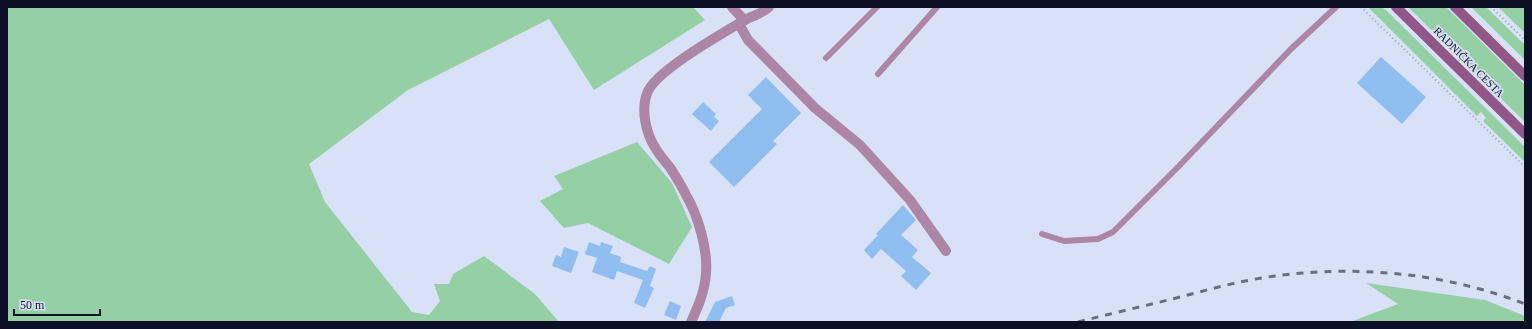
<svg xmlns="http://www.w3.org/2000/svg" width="1532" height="329" viewBox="0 0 1532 329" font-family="Georgia,serif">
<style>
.green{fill:#94d0a3}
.building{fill:#90bef1}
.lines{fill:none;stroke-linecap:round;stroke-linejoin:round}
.path{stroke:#9aa1b8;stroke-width:2;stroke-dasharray:1 3;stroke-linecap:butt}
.lane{stroke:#ad85a6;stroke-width:6}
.street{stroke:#ad85a6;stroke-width:10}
.secondary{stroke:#915789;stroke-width:10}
.rail{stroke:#696e85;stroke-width:3;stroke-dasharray:7 7;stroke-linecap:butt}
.labels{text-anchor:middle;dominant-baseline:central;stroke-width:3.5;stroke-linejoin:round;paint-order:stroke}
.street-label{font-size:11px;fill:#0c1026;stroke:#d9e1f9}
</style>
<rect width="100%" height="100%" fill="#d9e1f9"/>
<g class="green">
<path d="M 7,7 L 693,7 L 705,20 L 594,90 L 549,19 L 408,90 L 309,164 L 325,202 L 412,312 L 429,315 L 440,301 L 434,284 L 449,284 L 453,274 L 484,256 L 535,294 L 559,322 L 7,322 Z"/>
<path d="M 1368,7 L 1381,7 L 1386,10 L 1525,147 L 1525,162 L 1483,121 L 1486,118 L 1481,112 L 1477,116 Z"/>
<path d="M 1408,7 L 1446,7 L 1525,85 L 1525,122 Z"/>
<path d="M 1471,7 L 1486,7 L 1525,45 L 1525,60 Z"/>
<path d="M 1498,7 L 1525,7 L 1525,33 Z"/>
<path d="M 637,142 L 672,183 L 692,227 L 669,264 L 588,223 L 564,228 L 540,201 L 563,189 L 554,176 Z"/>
<path d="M 1366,283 L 1485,300 L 1525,316 L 1525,322 L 1350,322 L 1398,304 Z"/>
</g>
<g class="building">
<path d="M 1381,57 L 1426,97 L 1402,124 L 1357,83 Z"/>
<path d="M 766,77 L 801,113 L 773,141 L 777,144 L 734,187 L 709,162 L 762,109 L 748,95 Z"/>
<path d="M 703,102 L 716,114 L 714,117 L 719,121 L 711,131 L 692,114 Z"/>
<path d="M 903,205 L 916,220 L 901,235 L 918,250 L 912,257 L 931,273 L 916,290 L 901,276 L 906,271 L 881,249 L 872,259 L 864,250 L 878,235 L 876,234 Z"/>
<path d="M 589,242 L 600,246 L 601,242 L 613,246 L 610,253 L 621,257 L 620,262 L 647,271 L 650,266 L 656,269 L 650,286 L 654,288 L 645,308 L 634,303 L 643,280 L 617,271 L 614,280 L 592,272 L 597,258 L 585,254 Z"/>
<path d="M 564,247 L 579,252 L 571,273 L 552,266 L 556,255 L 561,257 Z"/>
<path d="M 732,296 L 735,305 L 726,308 L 719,322 L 705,322 L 715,302 Z"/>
<path d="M 670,301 L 681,306 L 676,320 L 664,315 Z"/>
</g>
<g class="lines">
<g class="path">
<path d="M 1361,7 L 1525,167"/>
<path d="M 1491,7 L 1525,40"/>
</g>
<g class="lane">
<path d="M 826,58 L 877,7"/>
<path d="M 878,74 L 937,7"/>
<path d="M 1042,234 L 1064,241 L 1098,239 L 1113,232 L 1178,167 L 1291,49 L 1336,7"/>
</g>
<g class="street">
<path d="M 732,7 L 744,20"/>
<path d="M 739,24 L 748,40 L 815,108 L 860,145 L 910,200 L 946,251"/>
<path d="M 691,322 C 698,307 705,291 706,273 C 708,250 698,215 686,195 C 682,186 676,177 671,169 C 666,162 660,156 656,149 C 646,134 640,109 648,91 C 659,69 720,35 743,21 C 751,16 762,14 769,7"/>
</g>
<g class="secondary">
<path d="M 1396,7 L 1525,134"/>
<path d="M 1455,7 L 1525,76"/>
</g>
<path class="rail" d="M 1078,322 C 1113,313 1149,305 1184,296 C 1214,288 1244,280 1275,276 C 1359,265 1446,273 1525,304"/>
</g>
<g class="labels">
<g class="street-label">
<text transform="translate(1469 62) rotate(45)">RADNIČKA CESTA</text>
</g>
</g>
<rect width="1532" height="329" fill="none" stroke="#0c1026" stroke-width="16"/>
<path d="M14 309v6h86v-6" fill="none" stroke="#0c1026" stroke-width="2"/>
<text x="20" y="309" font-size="12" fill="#0c1026" stroke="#d9e1f9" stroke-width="3" paint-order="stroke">50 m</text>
</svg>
